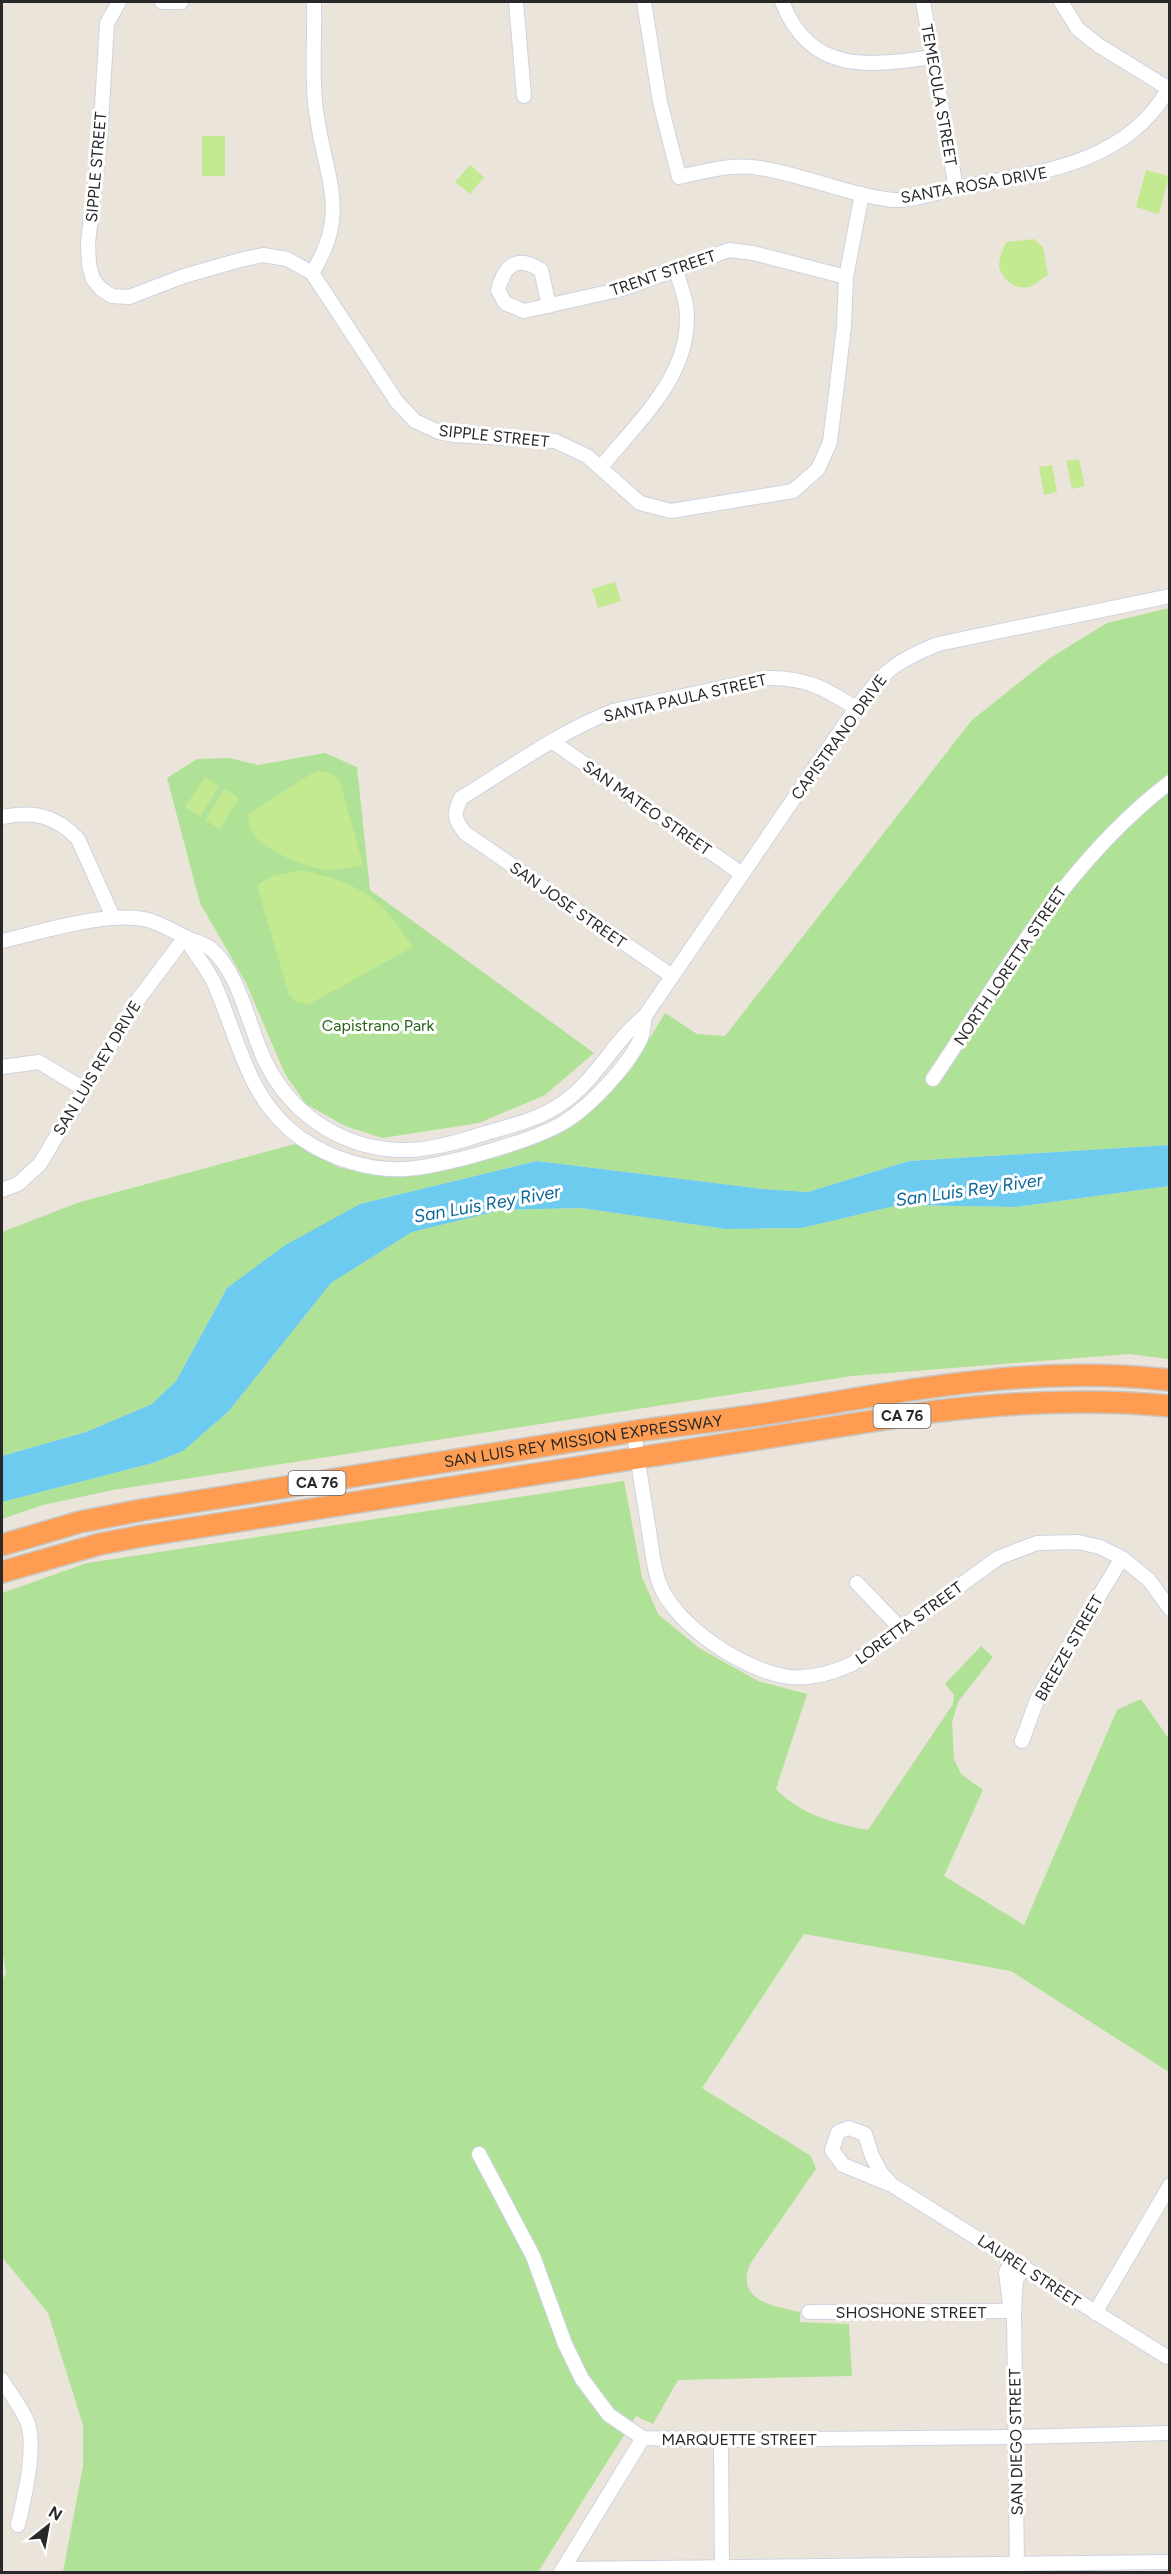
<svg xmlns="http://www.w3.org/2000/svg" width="1171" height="2574" viewBox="0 0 1171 2574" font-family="Figtree,sans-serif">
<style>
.green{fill:#afe296}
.pitch{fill:#c4ea91}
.water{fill:#6ccbee}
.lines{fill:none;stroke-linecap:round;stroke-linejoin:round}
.minor-casing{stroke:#cfd2e2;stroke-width:16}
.highway-casing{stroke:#c7c7c7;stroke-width:24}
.minor{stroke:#fff;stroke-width:14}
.highway{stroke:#fe9d52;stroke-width:21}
.labels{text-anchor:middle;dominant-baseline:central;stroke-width:6;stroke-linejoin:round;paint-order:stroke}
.shield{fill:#fff;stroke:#686868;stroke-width:1.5}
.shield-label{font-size:15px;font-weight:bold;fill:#282828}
.street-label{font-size:16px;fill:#282828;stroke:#fff}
.park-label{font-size:16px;fill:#286419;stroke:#fff}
.water-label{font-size:18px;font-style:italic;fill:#0d6797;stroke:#fff}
</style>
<rect width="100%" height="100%" fill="#ebe4da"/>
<g class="green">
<path d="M 1169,608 L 1169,1145 L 909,1161 L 808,1192 L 763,1189 L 537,1161 L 360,1204 L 227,1288 L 176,1381 L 152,1404 L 86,1432 L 2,1456 L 2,1232 L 80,1202 L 295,1144 L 340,1168 L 417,1172 L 493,1154 L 570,1127 L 630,1071 L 665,1013 L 697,1034 L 725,1036 L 972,720 L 1050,658 L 1107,623 Z"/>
<path d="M 325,753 L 357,767 L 370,890 L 594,1053 L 545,1095 L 479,1123 L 382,1138 L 345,1126 L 306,1104 L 285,1074 L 246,983 L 200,903 L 167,778 L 197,759 L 229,758 L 258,765 Z"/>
<path d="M 1169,1186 L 1169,1359 L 1129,1354 L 852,1376 L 113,1490 L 43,1505 L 2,1519 L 2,1502 L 153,1463 L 183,1451 L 228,1412 L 331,1283 L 412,1232 L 502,1210 L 581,1208 L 726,1229 L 802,1228 L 899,1205 L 1016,1207 Z"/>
<path d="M 624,1481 L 642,1577 L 658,1614 L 699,1648 L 758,1681 L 807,1694 L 776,1789 C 800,1814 835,1824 868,1830 L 953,1704 L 954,1695 L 945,1684 L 981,1646 L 993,1657 L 958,1702 L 952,1722 L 954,1759 L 961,1774 L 983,1790 L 944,1876 L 1024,1925 L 1117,1710 L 1141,1699 L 1169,1739 L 1169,2072 L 1011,1971 L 804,1934 L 702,2088 L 811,2156 L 816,2169 L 750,2264 C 735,2301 774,2306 800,2312 L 800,2322 L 849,2324 L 852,2376 L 678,2380 L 653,2424 L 636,2416 L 538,2572 L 63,2572 L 83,2466 L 83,2425 L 48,2313 L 2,2257 L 2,1981 L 6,1973 L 2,1949 L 2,1593 L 87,1563 Z"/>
</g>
<g class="pitch">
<rect x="202" y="136" width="23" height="40"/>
<path d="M 470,165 L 484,177 L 470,194 L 455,182 Z"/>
<path d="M 1146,170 L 1169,176 L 1159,214 L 1136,207 Z"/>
<path d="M 1034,239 L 1043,247 L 1048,275 C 1043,278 1037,283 1032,286 C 1018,292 1001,280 999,266 C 999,257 1003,250 1006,242 Z"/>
<path d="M 1079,459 L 1085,486 L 1072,489 L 1066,461 Z"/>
<path d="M 1052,465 L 1057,492 L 1044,495 L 1039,467 Z"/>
<path d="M 615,582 L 621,601 L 598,608 L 592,589 Z"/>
<path d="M 316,771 L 327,772 L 339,779 L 363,865 C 350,867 334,871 321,869 C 302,866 262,849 252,832 C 249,827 249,820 248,814 Z"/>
<path d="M 205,777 L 219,786 L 200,817 L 185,807 Z"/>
<path d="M 225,789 L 239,798 L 220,829 L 205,820 Z"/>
<path d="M 301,870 C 361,884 379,896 413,947 L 309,1004 L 297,1002 L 289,995 L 257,885 L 273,876 Z"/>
</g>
<path class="water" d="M 1169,1145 L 1169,1186 L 1016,1207 L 899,1205 L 802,1228 L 726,1229 L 581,1208 L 502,1210 L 412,1232 L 331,1283 L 228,1412 L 183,1451 L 153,1463 L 2,1502 L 2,1456 L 86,1432 L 152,1404 L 176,1381 L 227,1288 L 284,1246 L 360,1204 L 537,1161 L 763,1189 L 808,1192 L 909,1161 Z"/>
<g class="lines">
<defs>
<g id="minor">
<path d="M 119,2 L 107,23 L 100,139 L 88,243 L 89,265 L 93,279 L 101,289 L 112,296 L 129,297 L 184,276 L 240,260 L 263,255 L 287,259 L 312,273 L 397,402 L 415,421 L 439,432 L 455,435 L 555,441 L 587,456 L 640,503 L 671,511 L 793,491 L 818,469 L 830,442 L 844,327 L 846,277 L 862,194"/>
<path d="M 162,2 L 181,2"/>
<path d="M 516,2 L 524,96"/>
<path d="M 644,2 L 660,102 L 679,177 C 706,171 733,163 760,168 C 805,175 848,195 893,200 C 914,201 940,191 961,187 C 1039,173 1128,164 1170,86"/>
<path d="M 782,2 C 811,75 868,66 934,57"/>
<path d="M 923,2 L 956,188"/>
<path d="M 1061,2 L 1078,29 L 1098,45 L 1168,88"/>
<path d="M 312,273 C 350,213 326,180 317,117 C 311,80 315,39 314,2"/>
<path d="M 549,306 L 541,270 C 517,255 505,264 498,290 L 505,303 L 524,311 L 622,289 L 729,250 L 753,253 L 846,277"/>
<path d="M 601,467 C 639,420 695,372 686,305 C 684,294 679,281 676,270"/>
<path d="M 553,742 L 742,874"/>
<path d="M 2,817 C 34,811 55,815 78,839 L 113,917"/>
<path d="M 185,937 C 194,953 207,968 214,983 C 239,1039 247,1101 302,1139 C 330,1158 369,1171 404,1169 C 441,1167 529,1142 561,1124 C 588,1109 628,1066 641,1038 C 643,1032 644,1023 645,1016"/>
<path d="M 2,941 C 42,932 109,910 148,920 C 162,924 173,931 185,937 C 193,941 203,943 210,948 C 241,973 249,1031 267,1065 C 295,1119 349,1152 410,1150 C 435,1149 462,1141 486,1133 C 510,1126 540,1119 561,1104 C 596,1081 613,1041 645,1016 L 856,708 C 886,670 892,663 938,644 L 1170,596"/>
<path d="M 672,976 L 465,833 C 454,819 453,814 461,798 C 510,768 559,732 613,711 L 767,678 C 805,677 824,688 856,708"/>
<path d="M 2,1067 L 39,1062 L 84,1089"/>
<path d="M 933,1079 C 1004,973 1067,861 1170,782"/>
<path d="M 2,1190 L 18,1184 L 40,1164 L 134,1005 L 185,937"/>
<path d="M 634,1432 C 638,1465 644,1498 649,1531 C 652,1549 653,1568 660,1585 C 676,1626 746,1672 790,1677 C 811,1679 832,1673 852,1664 L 998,1558 L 1037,1543 L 1078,1542 L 1100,1547 L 1122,1558 L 1149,1580 L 1170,1609"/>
<path d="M 857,1583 L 901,1629"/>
<path d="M 1022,1741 L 1038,1697 L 1122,1558"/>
<path d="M 479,2154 L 533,2256 L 565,2344 L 582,2379 L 609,2415 L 643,2438 L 721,2440 L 1015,2437 L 1170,2433"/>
<path d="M 892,2185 L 881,2173 L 872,2156 L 865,2134 L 849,2128 L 838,2132 L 832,2150 L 843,2165 L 892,2185 L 1167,2357"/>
<path d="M 1010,2304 L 1006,2272 L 1013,2259"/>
<path d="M 809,2312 L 1014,2311"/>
<path d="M 1095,2313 L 1170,2185"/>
<path d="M 2,2380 C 10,2394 23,2409 28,2424 C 36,2450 24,2499 18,2525"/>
<path d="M 721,2440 L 722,2572"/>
<path d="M 563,2569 L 1170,2562"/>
<path d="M 561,2572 L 643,2438"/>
<path d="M 1017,2572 L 1014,2311 L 1016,2280 L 1024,2266"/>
</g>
<g id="highway">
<path id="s1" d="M 2,1545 L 80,1522 L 142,1510 C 305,1485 468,1457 631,1432 C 678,1425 724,1420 771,1413 C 908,1391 1029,1364 1170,1380"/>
<path d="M 2,1572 L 100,1544 L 142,1536 L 930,1412 C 1011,1402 1089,1398 1170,1406"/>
</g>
</defs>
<use href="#minor" class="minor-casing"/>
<use href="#highway" class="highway-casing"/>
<use href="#minor" class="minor"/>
<use href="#highway" class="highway"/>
</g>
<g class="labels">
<g class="shield">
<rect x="873.5" y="1404" width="57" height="24" rx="4.5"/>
<rect x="288.5" y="1471" width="57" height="24" rx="4.5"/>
</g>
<g class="shield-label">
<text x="902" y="1416">CA 76</text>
<text x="317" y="1483">CA 76</text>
</g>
<g class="street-label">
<text transform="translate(939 95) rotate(80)">TEMECULA STREET</text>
<text transform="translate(96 167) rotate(-85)">SIPPLE STREET</text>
<text transform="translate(974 185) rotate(-10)">SANTA ROSA DRIVE</text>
<text transform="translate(663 273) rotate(-19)">TRENT STREET</text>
<text transform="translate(494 436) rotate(6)">SIPPLE STREET</text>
<text transform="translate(685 698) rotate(-13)">SANTA PAULA STREET</text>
<text transform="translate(839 737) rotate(-54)">CAPISTRANO DRIVE</text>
<text transform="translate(647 808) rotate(35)">SAN MATEO STREET</text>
<text transform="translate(568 905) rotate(35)">SAN JOSE STREET</text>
<text transform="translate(1010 966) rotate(-56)">NORTH LORETTA STREET</text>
<text transform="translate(97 1068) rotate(-59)">SAN LUIS REY DRIVE</text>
<text stroke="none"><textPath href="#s1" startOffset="591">SAN LUIS REY MISSION EXPRESSWAY</textPath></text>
<text transform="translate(909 1623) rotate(-36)">LORETTA STREET</text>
<text transform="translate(1069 1648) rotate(-60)">BREEZE STREET</text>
<text transform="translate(1029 2271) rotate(33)">LAUREL STREET</text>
<text x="911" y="2312">SHOSHONE STREET</text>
<text x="739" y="2439">MARQUETTE STREET</text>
<text transform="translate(1016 2442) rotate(-91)">SAN DIEGO STREET</text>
</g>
<g class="park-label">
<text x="378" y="1025">Capistrano Park</text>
</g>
<g class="water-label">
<text transform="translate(969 1190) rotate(-8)">San Luis Rey River</text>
<text transform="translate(487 1204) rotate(-10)">San Luis Rey River</text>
</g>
</g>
<rect width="1171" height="2574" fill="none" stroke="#282828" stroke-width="6"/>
<g transform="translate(48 2526) rotate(31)" stroke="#ffffff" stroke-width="4.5" paint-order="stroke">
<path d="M0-4.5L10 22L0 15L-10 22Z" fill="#282828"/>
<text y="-9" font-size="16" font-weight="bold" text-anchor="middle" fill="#282828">N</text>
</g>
</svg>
